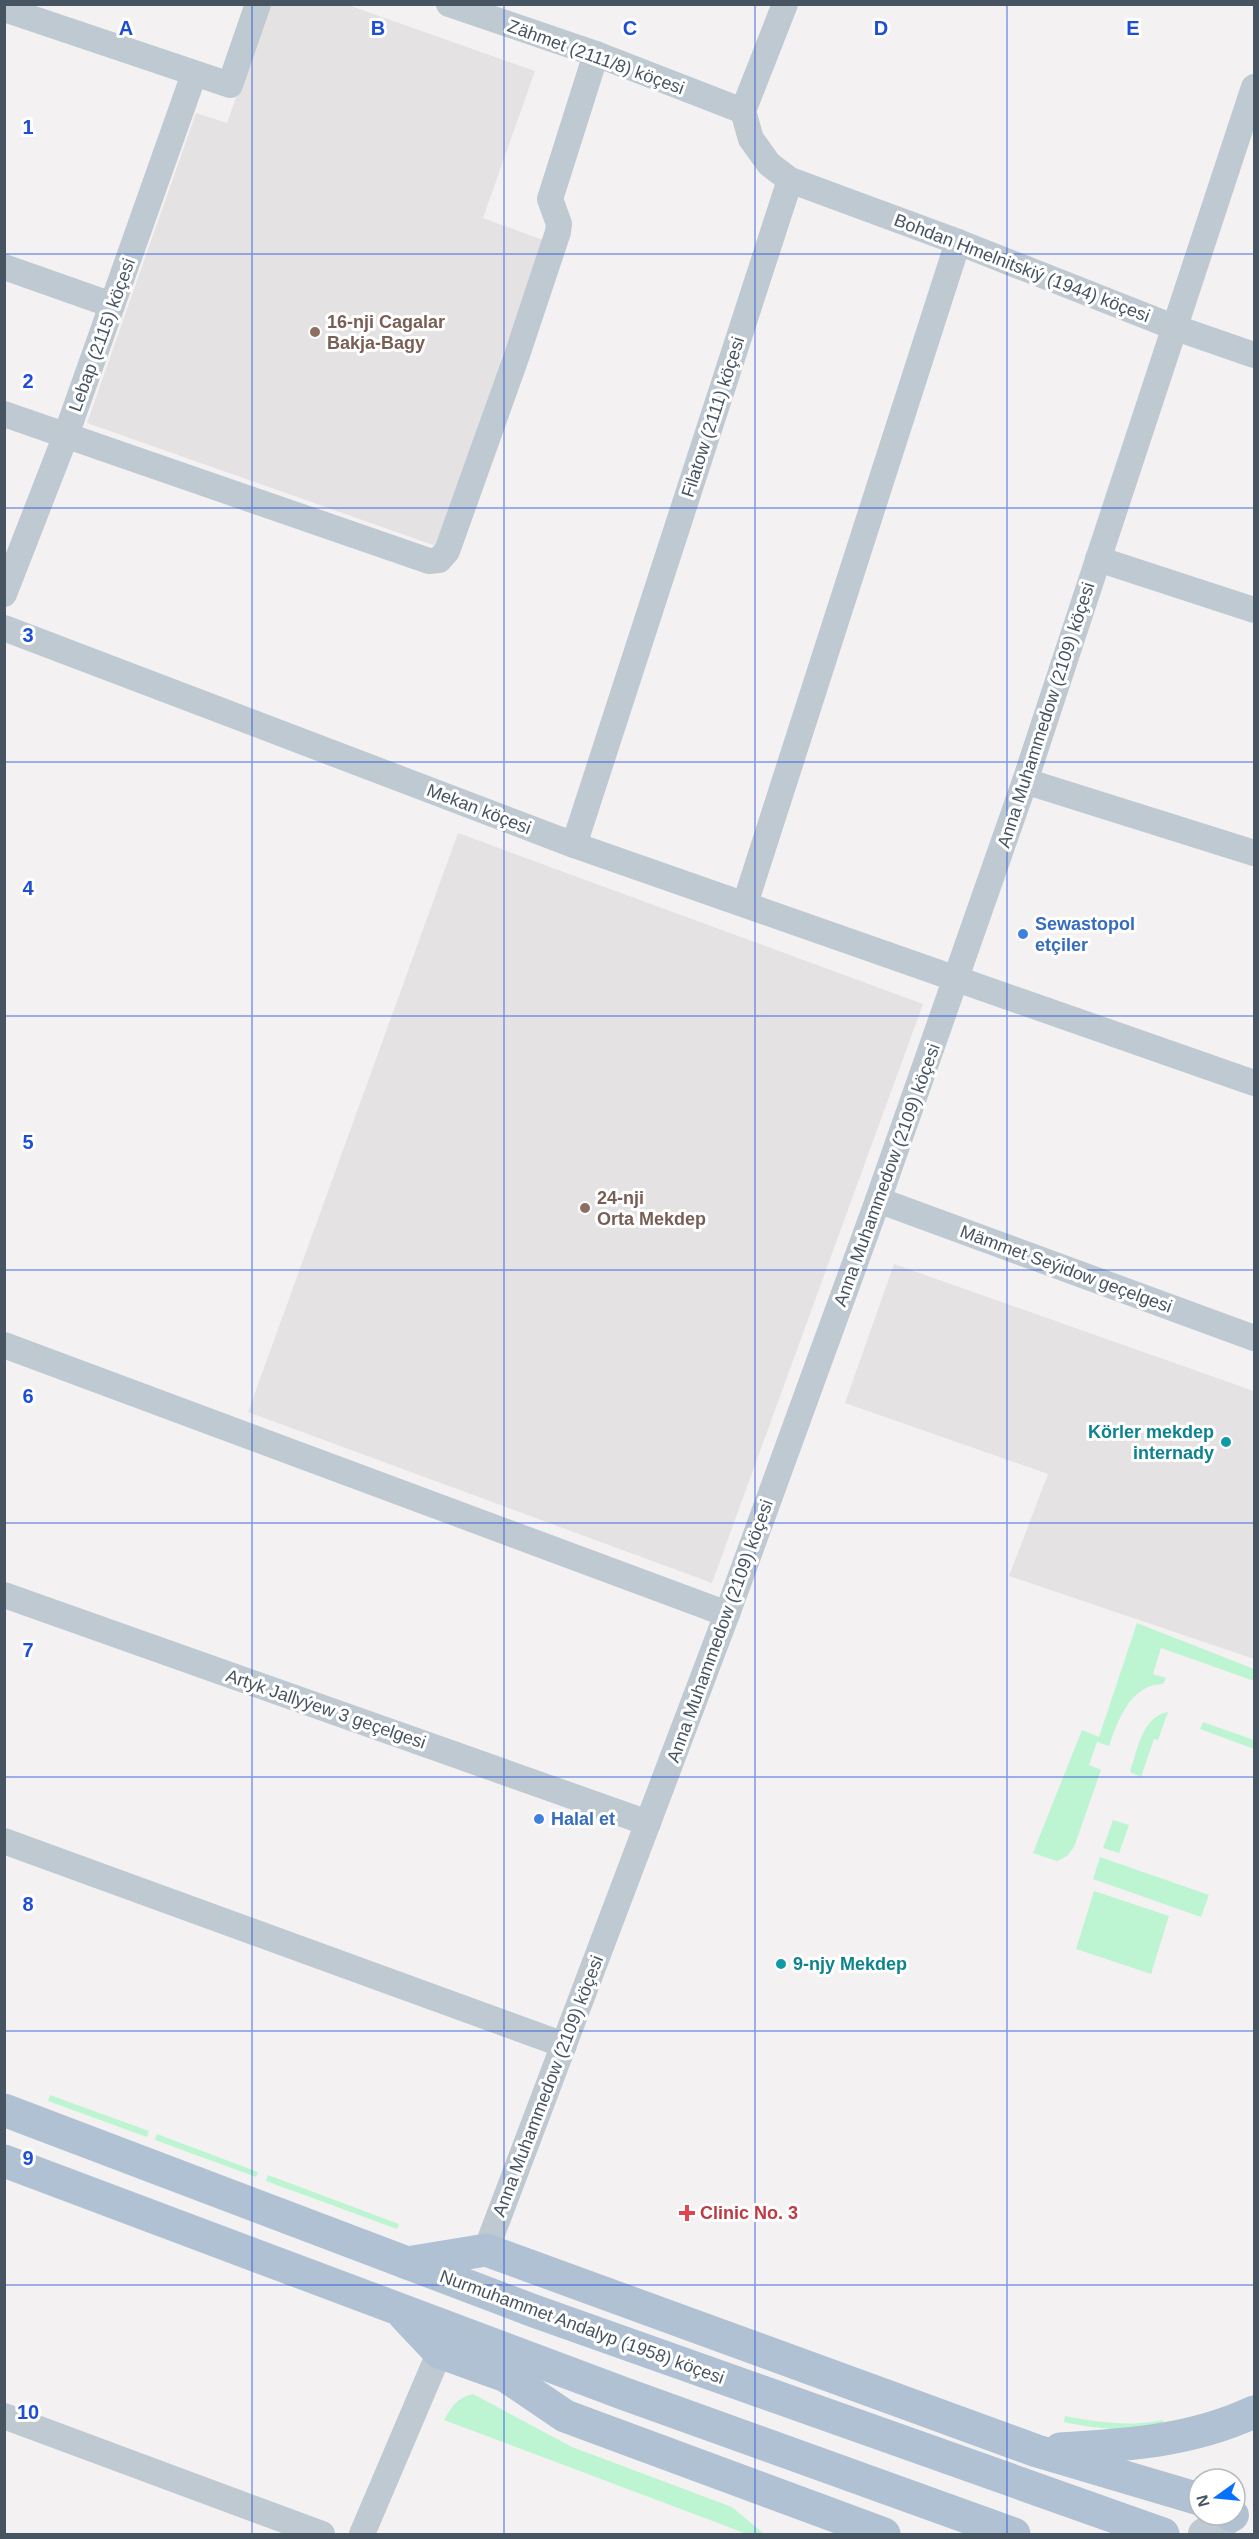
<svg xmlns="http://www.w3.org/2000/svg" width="1259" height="2539" viewBox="0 0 1259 2539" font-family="Arial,sans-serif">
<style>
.education{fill:#e5e2e3}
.green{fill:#bdf5d2}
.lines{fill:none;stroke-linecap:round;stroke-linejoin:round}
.minor{stroke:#bec9d2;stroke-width:26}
.tertiary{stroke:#bec9d2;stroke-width:32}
.primary{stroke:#afc1d3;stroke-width:33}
.grid{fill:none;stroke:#1d4ed8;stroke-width:1.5;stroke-opacity:0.55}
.education-dot{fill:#8d6e63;stroke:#fff;stroke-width:2}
.shop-dot{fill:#3f7fe0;stroke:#fff;stroke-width:2}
.culture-dot{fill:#0f9aa8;stroke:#fff;stroke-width:2}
.health-dot{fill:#e0444e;stroke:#fff;stroke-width:2}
.labels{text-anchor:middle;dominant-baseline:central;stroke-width:6;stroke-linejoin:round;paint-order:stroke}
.street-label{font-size:18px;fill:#475562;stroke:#fff}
.education-label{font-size:18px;font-weight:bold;fill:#785e54;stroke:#fff;text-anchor:start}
.shop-label{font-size:18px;font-weight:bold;fill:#366cbe;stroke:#fff;text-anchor:start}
.culture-label{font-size:18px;font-weight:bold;fill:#0d838f;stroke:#fff;text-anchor:end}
.health-label{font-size:18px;font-weight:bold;fill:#be3a42;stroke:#fff;text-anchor:start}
.grid-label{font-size:20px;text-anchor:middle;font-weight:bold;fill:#1d4ed8;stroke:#fff;stroke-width:6;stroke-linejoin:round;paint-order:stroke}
</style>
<rect width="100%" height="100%" fill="#f4f1f2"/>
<g class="education">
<path d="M 269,5 L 348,5 L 535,71 L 483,218 L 543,240 L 436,546 L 87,423 L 196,113 L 227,123 Z"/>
<path d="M 458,833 L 923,1004 L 712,1583 L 248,1412 Z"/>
<path d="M 894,1264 L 1254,1391 L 1254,1659 L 1009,1576 L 1048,1474 L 845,1403 Z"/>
</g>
<g class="green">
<path d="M 1137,1623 L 1254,1669 L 1254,1681 L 1161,1648 L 1153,1674 L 1166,1678 L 1163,1684 C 1131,1684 1118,1720 1109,1746 L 1097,1742 L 1089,1765 L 1101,1770 L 1074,1847 L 1067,1856 L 1057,1861 L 1033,1853 L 1082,1730 L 1099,1737 Z"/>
<path d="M 1168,1712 L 1158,1740 L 1154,1739 L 1141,1777 L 1130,1772 C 1137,1752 1142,1716 1168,1712 Z"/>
<path d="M 1203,1722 L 1254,1740 L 1254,1749 L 1200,1729 Z"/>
<path d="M 1113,1820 L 1129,1825 L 1119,1853 L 1103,1848 Z"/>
<path d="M 1100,1857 L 1209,1895 L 1201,1917 L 1093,1879 Z"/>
<path d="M 1094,1891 L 1169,1916 L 1151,1974 L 1076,1949 Z"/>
<path d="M 50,2095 L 149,2131 L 147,2137 L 48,2101 Z"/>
<path d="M 157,2134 L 258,2172 L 256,2177 L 155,2140 Z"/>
<path d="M 268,2175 L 399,2224 L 397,2229 L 266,2181 Z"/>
<path d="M 473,2394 L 572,2447 L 732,2507 L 764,2534 L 747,2534 L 444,2420 C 451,2407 458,2397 473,2394 Z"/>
<path d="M 1065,2416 C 1095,2422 1132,2427 1163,2420 L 1164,2427 C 1131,2432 1096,2429 1064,2422 Z"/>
</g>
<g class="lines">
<g class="minor">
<path d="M 449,4 L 596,54 L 743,111"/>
<path d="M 4,9 L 230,85 L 258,4"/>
<path d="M 790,180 L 958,242 L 1176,328 L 1254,355"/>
<path d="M 4,267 L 112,305"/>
<path d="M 4,414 L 429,561 L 439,560 L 447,551 L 517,355 L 558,232 L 559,224 L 550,199 L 596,54"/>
<path d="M 1098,559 L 1254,610"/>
<path d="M 4,594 L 66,435 L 194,74"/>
<path d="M 4,628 L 574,845 L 1254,1083"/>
<path d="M 1025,781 L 1254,853"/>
<path d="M 574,845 L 790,180 L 769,164 L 751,139 L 743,111 L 785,4"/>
<path d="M 745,904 L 958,242"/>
<path d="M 878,1200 L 1254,1338"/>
<path d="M 4,1345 L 727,1614"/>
<path d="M 4,1595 L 648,1823"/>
<path d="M 4,1841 L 564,2045"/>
<path d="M 486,2250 L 727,1614 L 878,1200 L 1025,781 L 1254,87"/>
<path d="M 4,2416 L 322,2534"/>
<path d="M 362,2534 L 446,2337"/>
</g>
<path class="tertiary" d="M 1204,2534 L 1233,2515"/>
<g class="primary">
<path d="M 4,2110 L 534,2311 L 1163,2534"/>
<path d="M 4,2161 L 625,2394 L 1014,2534"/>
<path d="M 407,2263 L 486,2250 L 1037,2451 L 1199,2499"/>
<path d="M 405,2316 L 439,2352 L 506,2376 L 565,2416 L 884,2534"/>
<path d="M 1060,2449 C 1128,2445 1192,2441 1254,2412"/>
<path d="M 1231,2515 L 1232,2515"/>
</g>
</g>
<path class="grid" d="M 252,4 L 252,2534M 504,4 L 504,2534M 755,4 L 755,2534M 1007,4 L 1007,2534M 4,254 L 1254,254M 4,508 L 1254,508M 4,762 L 1254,762M 4,1016 L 1254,1016M 4,1270 L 1254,1270M 4,1523 L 1254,1523M 4,1777 L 1254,1777M 4,2031 L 1254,2031M 4,2285 L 1254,2285"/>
<g class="education-dot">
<circle cx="315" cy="332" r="6"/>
<circle cx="585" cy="1208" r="6"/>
</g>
<g class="shop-dot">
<circle cx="1023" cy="934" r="6"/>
<circle cx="539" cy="1819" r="6"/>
</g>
<g class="culture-dot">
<circle cx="1226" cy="1442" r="6"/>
<circle cx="781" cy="1964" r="6"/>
</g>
<path class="health-dot" d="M684 2204h6v6h6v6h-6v6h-6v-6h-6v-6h6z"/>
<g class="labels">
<g class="street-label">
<text transform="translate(596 57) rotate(20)">Zähmet (2111/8) köçesi</text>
<text transform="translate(1022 268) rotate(21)">Bohdan Hmelnitskiý (1944) köçesi</text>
<text transform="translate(102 335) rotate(-70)">Lebap (2115) köçesi</text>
<text transform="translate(713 417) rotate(-72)">Filatow (2111) köçesi</text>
<text transform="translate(1046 715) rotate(-72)">Anna Muhammedow (2109) köçesi</text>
<text transform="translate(479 809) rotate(21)">Mekan köçesi</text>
<text transform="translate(887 1175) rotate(-70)">Anna Muhammedow (2109) köçesi</text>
<text transform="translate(1066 1269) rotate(20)">Mämmet Seýidow geçelgesi</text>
<text transform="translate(720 1631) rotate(-70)">Anna Muhammedow (2109) köçesi</text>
<text transform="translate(326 1709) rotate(19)">Artyk Jallyýew 3 geçelgesi</text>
<text transform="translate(548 2086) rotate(-69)">Anna Muhammedow (2109) köçesi</text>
<text transform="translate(582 2327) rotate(20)">Nurmuhammet Andalyp (1958) köçesi</text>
</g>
<g class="education-label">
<text x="327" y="322">16-nji Cagalar<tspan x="327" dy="21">Bakja-Bagy</tspan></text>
<text x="597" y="1198">24-nji<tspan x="597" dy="21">Orta Mekdep</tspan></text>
</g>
<g class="shop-label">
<text x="1035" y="924">Sewastopol<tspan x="1035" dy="21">etçiler</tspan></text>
<text x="551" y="1819">Halal et</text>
</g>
<g class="culture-label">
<text x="1214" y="1432">Körler mekdep<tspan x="1214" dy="21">internady</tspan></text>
<text x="793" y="1964" text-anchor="start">9-njy Mekdep</text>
</g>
<g class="health-label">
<text x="700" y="2213">Clinic No. 3</text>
</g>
</g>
<g class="grid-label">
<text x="126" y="35">A</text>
<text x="378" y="35">B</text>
<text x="630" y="35">C</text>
<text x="881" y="35">D</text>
<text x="1133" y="35">E</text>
<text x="28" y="134">1</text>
<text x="28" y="388">2</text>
<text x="28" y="642">3</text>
<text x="28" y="895">4</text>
<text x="28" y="1149">5</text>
<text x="28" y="1403">6</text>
<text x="28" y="1657">7</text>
<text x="28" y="1911">8</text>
<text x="28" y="2165">9</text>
<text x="28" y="2419">10</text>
</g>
<rect width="1259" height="2539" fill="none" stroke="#475562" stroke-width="12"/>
<g transform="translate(1217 2497) rotate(255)"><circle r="28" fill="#ffffff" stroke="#b5bbc0" stroke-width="1.5"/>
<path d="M0-4.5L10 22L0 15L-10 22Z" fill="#0671fa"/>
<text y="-9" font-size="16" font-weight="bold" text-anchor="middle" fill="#475562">N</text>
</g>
</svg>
